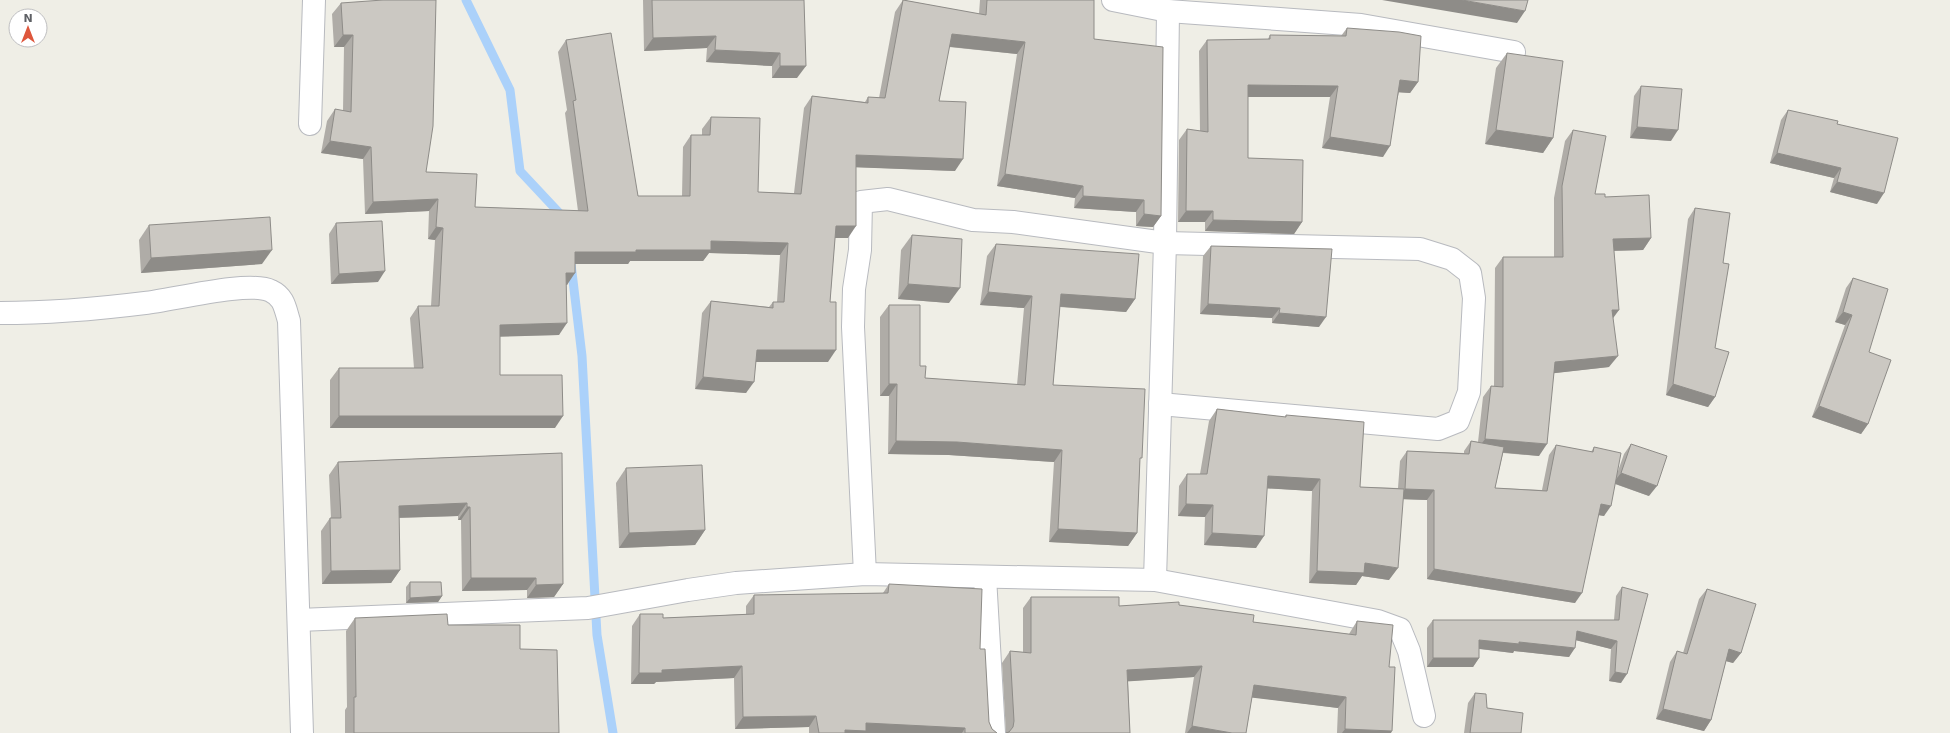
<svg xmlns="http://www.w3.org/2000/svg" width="1950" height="733" viewBox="0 0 1950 733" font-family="'DejaVu Sans',sans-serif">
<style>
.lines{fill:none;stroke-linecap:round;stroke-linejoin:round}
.stream{stroke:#abd1fa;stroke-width:9}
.minor-casing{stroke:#b8babf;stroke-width:24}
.minor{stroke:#fff;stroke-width:22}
.wall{fill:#afaca7}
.shaded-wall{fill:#8e8c88}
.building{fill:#cbc8c2;stroke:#8e8c88}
</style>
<rect width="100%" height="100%" fill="#efeee6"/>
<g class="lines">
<g class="stream">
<path d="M 466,0 L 510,90 L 520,171 L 564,218"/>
<path d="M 571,264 L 582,356 L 597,635 L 613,733"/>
</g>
<defs>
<g id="minor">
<path d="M 1113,0 L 1168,11 L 1361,25 L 1514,52"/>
<path d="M 310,124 L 314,0"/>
<path d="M 0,313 C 48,313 97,309 145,303 C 173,300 249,280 271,291 C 284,297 285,308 289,321 L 302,733"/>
<path d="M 865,574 L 853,327 L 854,289 L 860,250 L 861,202 L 888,199 L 973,220 L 1013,222 L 1165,243 L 1420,249 L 1452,259 L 1470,273 L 1474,298 L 1469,392 L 1458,421 L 1438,429 L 1160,404"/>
<path d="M 985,577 L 994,733"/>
<path d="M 1155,580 L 1165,243 L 1168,11"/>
<path d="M 299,620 L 588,608 L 688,590 L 736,583 L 865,574 L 1155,580 L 1378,621 L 1400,629 L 1409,651 L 1424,716"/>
</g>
</defs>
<use href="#minor" class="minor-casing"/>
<use href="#minor" class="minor"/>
</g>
<g class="wall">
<path d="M 643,0 L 804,0 L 797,78 L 772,78 L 772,66 L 706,62 L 707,48 L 644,51 Z"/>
<path d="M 903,0 L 979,14 L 980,0 L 1094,0 L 1094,39 L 1161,216 L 1153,227 L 1136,226 L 1136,212 L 1074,208 L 1075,198 L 997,186 L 1017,54 L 949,47 L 939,101 L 955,171 L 856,167 L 848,238 L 835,238 L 830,302 L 828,362 L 756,362 L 746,393 L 695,389 L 702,313 L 711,301 L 769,307 L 773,302 L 777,302 L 780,255 L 709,253 L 703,261 L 630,261 L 628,264 L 575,264 L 567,285 L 566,285 L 559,335 L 500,336 L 500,375 L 555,428 L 330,428 L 330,380 L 339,368 L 414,368 L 410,318 L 418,306 L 431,306 L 435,240 L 428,239 L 429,211 L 365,214 L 363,159 L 321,153 L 327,121 L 335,109 L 343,111 L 344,47 L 334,47 L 332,14 L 341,3 L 426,172 L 475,207 L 578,211 L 565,113 L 567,110 L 558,52 L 566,40 L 638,196 L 682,196 L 683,147 L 691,135 L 702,135 L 702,129 L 711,117 L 758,192 L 794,193 L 804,108 L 812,96 L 865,102 L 868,97 L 879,98 L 895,12 Z"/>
<path d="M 1347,28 L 1418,82 L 1410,93 L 1399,92 L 1383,157 L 1322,148 L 1330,97 L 1248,97 L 1248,158 L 1302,222 L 1294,234 L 1205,231 L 1205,222 L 1178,222 L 1179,140 L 1187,129 L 1200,131 L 1199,51 L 1207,40 L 1268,39 L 1270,35 L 1341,36 Z"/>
<path d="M 1507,53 L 1553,138 L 1543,153 L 1485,144 L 1496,68 Z"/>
<path d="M 1641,86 L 1671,141 L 1630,138 L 1634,96 Z"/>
<path d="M 1788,110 L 1837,124 L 1877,204 L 1830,192 L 1834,178 L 1770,163 L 1781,120 Z"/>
<path d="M 1573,130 L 1595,194 L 1605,197 L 1651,238 L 1643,250 L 1614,251 L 1613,318 L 1609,367 L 1554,373 L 1539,456 L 1503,453 L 1495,488 L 1542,490 L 1549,455 L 1556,445 L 1591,452 L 1594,447 L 1618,471 L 1624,454 L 1631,444 L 1649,496 L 1615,484 L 1604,516 L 1598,515 L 1575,603 L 1427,579 L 1427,500 L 1403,499 L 1389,580 L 1362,576 L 1356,585 L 1309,583 L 1312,491 L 1267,488 L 1256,548 L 1204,545 L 1205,517 L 1178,516 L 1179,486 L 1187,474 L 1200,474 L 1209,421 L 1217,409 L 1285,417 L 1286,415 L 1360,487 L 1398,488 L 1400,461 L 1407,451 L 1464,453 L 1464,451 L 1471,441 L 1478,442 L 1483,397 L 1491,386 L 1494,386 L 1495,268 L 1503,257 L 1554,257 L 1554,198 L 1565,141 Z"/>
<path d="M 1695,208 L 1723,263 L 1715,348 L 1715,397 L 1708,407 L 1666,395 L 1688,219 Z"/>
<path d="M 336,223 L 378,282 L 331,284 L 329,234 Z"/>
<path d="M 149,225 L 262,264 L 141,273 L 139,240 Z"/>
<path d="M 912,235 L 949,303 L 898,299 L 901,250 Z"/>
<path d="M 996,244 L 1135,299 L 1126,312 L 1060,307 L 1053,385 L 1140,461 L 1137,533 L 1128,546 L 1049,542 L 1054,462 L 949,455 L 888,454 L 889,396 L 880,396 L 880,317 L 889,305 L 925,378 L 1017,385 L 1024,308 L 980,305 L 987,256 Z"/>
<path d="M 1211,246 L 1319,327 L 1272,323 L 1272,318 L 1200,314 L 1203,256 Z"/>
<path d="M 1853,278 L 1869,352 L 1868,424 L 1861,434 L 1812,417 L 1845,325 L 1835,322 L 1846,288 Z"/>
<path d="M 562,453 L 563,584 L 554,597 L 527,598 L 527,590 L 462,591 L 461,520 L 458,520 L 458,516 L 399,518 L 400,570 L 391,583 L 322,584 L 321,531 L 330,518 L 331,518 L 329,475 L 338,462 Z"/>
<path d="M 626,468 L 705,530 L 695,545 L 619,548 L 616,483 Z"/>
<path d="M 410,582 L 442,596 L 438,602 L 406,603 L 406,587 Z"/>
<path d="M 889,584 L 980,649 L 989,722 L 992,729 L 997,733 L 809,733 L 809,727 L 735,729 L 734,678 L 656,682 L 654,684 L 631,684 L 632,626 L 640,614 L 663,618 L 746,614 L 746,606 L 754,595 L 883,593 Z"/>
<path d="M 1622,587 L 1621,683 L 1609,681 L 1611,649 L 1576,640 L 1569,657 L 1514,651 L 1513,653 L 1479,649 L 1479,658 L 1473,667 L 1427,667 L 1427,628 L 1433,620 L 1614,620 L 1616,596 Z"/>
<path d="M 1707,589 L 1741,653 L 1733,663 L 1726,661 L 1711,720 L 1704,731 L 1656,719 L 1670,662 L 1677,651 L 1683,653 L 1699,599 Z"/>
<path d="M 1031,597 L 1119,606 L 1179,605 L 1253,622 L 1349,634 L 1357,621 L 1389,667 L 1391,733 L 1337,733 L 1338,708 L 1252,697 L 1246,733 L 1185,733 L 1194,677 L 1128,681 L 1130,733 L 1006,733 L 1002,663 L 1010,651 L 1023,652 L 1023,608 Z"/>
<path d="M 355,618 L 448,625 L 520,649 L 559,733 L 345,733 L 345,710 L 347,707 L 346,631 Z"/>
<path d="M 1475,693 L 1487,708 L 1521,733 L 1464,733 L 1468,703 Z"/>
</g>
<g class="shaded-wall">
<path d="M 1382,0 L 1462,0 L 1525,11 L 1517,23 Z"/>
<path d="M 952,34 L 1025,42 L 1017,54 L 943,46 Z"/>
<path d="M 343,35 L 353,35 L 344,47 L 334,47 Z"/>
<path d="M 716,36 L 707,48 L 644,51 L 653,38 Z"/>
<path d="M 715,50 L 780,53 L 772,66 L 706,62 Z"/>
<path d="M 780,66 L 806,66 L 797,78 L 772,78 Z"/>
<path d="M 1400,80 L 1418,82 L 1410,93 L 1393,92 Z"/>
<path d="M 1248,85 L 1338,86 L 1330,97 L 1240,97 Z"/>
<path d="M 1637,127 L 1678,130 L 1671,141 L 1630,138 Z"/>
<path d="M 1496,130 L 1553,138 L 1543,153 L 1485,144 Z"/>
<path d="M 1330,137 L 1390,146 L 1383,157 L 1322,148 Z"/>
<path d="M 330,141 L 371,147 L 363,159 L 321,153 Z"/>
<path d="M 1777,153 L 1841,168 L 1834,178 L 1770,163 Z"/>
<path d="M 856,155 L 963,159 L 955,171 L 848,167 Z"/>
<path d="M 1005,174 L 1083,186 L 1075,198 L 997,186 Z"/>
<path d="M 1837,182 L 1884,193 L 1877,204 L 1830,192 Z"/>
<path d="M 1083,196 L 1144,200 L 1136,212 L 1074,208 Z"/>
<path d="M 438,199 L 429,211 L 365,214 L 373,202 Z"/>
<path d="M 1186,211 L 1213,211 L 1205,222 L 1178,222 Z"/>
<path d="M 1144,214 L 1161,216 L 1153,227 L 1136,226 Z"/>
<path d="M 1213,220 L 1302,222 L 1294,234 L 1205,231 Z"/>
<path d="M 836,226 L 856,226 L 848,238 L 828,238 Z"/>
<path d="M 436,227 L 443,228 L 435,240 L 428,239 Z"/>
<path d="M 1651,238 L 1643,250 L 1604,251 L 1613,239 Z"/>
<path d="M 711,241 L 788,243 L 780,255 L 709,253 L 703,261 L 630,261 L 628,264 L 566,264 L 575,252 L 636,250 Z"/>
<path d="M 272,250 L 262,264 L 141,273 L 151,258 Z"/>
<path d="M 385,271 L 378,282 L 331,284 L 339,274 Z"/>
<path d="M 566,273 L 575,273 L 567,285 L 557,285 Z"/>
<path d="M 908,284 L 960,288 L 949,303 L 898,299 Z"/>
<path d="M 988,292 L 1032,296 L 1024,308 L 980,305 Z"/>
<path d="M 1061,294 L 1135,299 L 1126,312 L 1052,306 Z"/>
<path d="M 1208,304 L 1280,308 L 1272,318 L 1200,314 Z"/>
<path d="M 1612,310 L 1619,310 L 1611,321 Z"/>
<path d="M 1843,312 L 1852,315 L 1845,325 L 1835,322 Z"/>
<path d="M 1279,313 L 1326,317 L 1319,327 L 1272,323 Z"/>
<path d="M 567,323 L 559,335 L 491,337 L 500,325 Z"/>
<path d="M 757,350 L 836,350 L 828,362 L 749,362 Z"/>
<path d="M 1618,356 L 1609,367 L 1547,374 L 1555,362 Z"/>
<path d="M 703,377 L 754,382 L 746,393 L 695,389 Z"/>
<path d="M 889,384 L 897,384 L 889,396 L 880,396 Z"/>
<path d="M 1673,384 L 1715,397 L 1708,407 L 1666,395 Z"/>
<path d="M 1819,406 L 1868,424 L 1861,434 L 1812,417 Z"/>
<path d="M 339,416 L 563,416 L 555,428 L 330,428 Z"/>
<path d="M 1485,439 L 1547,444 L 1539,456 L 1477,450 Z"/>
<path d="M 896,441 L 957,442 L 1062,450 L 1054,462 L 949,455 L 888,454 Z"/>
<path d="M 1621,473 L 1657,486 L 1649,496 L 1613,483 Z"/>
<path d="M 1268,476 L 1320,479 L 1312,491 L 1259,488 Z"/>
<path d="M 1405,489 L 1434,490 L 1427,500 L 1398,499 Z"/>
<path d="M 467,503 L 458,516 L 390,518 L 399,506 Z"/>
<path d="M 1186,504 L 1213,505 L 1205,517 L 1178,516 Z"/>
<path d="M 1601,504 L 1611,506 L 1604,516 L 1593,514 Z"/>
<path d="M 467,507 L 470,507 L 461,520 L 458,520 Z"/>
<path d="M 1058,529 L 1137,533 L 1128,546 L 1049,542 Z"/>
<path d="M 705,530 L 695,545 L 619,548 L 629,533 Z"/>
<path d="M 1212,533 L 1264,536 L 1256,548 L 1204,545 Z"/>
<path d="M 1365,563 L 1398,568 L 1389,580 L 1362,576 L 1356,585 L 1309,583 L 1317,571 Z"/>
<path d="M 1434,569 L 1582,593 L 1575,603 L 1427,579 Z"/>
<path d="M 400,570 L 391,583 L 322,584 L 331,571 Z"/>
<path d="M 471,578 L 536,578 L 527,590 L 462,591 Z"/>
<path d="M 563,584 L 554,597 L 527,598 L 536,585 Z"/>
<path d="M 442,596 L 438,602 L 406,603 L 410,598 Z"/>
<path d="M 1577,631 L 1617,641 L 1611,649 L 1571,639 Z"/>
<path d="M 1479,640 L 1519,642 L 1575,648 L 1569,657 L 1514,651 L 1513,653 L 1473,648 Z"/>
<path d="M 1729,649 L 1741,653 L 1733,663 L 1722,660 Z"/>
<path d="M 1433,658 L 1479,658 L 1473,667 L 1427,667 Z"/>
<path d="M 742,666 L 734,678 L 656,682 L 654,684 L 631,684 L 639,673 L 662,670 Z"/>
<path d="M 1202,666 L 1194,677 L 1119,682 L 1127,670 Z"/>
<path d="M 1615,672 L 1627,674 L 1621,683 L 1609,681 Z"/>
<path d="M 1254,685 L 1346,697 L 1338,708 L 1247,697 Z"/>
<path d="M 1663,709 L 1711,720 L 1704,731 L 1656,719 Z"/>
<path d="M 816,716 L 809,727 L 735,729 L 743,717 Z"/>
<path d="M 866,723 L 965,728 L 962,733 L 843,733 L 845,730 Z"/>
<path d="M 1192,726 L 1232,733 L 1187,733 Z"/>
<path d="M 1345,729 L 1392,731 L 1391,733 L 1342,733 Z"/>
</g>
<g class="building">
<path d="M 383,0 L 436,0 L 433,126 L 426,172 L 477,174 L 475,207 L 588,211 L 573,101 L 576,100 L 566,40 L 611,33 L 638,196 L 690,196 L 691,135 L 710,135 L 711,117 L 760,118 L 758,192 L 801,194 L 812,96 L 868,103 L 868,97 L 885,98 L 903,0 L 986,15 L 987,0 L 1094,0 L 1094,39 L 1163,47 L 1161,216 L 1144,214 L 1144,200 L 1083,196 L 1083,186 L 1005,174 L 1025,42 L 952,34 L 939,101 L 966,102 L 963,159 L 856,155 L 856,226 L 836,226 L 830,302 L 836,302 L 836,350 L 757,350 L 754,382 L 703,377 L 711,301 L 773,308 L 773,302 L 784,302 L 788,243 L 711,241 L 711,250 L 636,250 L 636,252 L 575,252 L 575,273 L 566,273 L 567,323 L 500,325 L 500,375 L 562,375 L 563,416 L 339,416 L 339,368 L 423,368 L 418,306 L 439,306 L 443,228 L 436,227 L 438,199 L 373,202 L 371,147 L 330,141 L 335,109 L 351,112 L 353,35 L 343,35 L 341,3 Z"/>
<path d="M 652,0 L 804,0 L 806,66 L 780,66 L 780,53 L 715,50 L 716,36 L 653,38 Z"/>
<path d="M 1462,0 L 1528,0 L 1525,11 Z"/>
<path d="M 1347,28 L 1399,32 L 1421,36 L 1418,82 L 1400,80 L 1390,146 L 1330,137 L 1338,86 L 1248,85 L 1248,158 L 1303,160 L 1302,222 L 1213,220 L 1213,211 L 1186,211 L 1187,129 L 1208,132 L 1207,40 L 1270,39 L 1270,35 L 1346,36 Z"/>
<path d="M 1507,53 L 1563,61 L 1553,138 L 1496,130 Z"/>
<path d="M 1641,86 L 1682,89 L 1678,130 L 1637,127 Z"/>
<path d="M 1788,110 L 1838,121 L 1837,124 L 1898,138 L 1884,193 L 1837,182 L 1841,168 L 1777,153 Z"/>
<path d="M 1573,130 L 1606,136 L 1595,194 L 1605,194 L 1605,197 L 1649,195 L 1651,238 L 1613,239 L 1619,310 L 1612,310 L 1618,356 L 1555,362 L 1547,444 L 1485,439 L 1491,386 L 1503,387 L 1503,257 L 1563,257 L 1562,186 Z"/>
<path d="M 1695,208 L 1730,213 L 1723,263 L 1729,264 L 1715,348 L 1729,352 L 1715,397 L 1673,384 Z"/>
<path d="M 270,217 L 272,250 L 151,258 L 149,225 Z"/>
<path d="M 382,221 L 385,271 L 339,274 L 336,223 Z"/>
<path d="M 912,235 L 962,239 L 960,288 L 908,284 Z"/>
<path d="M 996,244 L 1139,254 L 1135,299 L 1061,294 L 1053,385 L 1145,389 L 1142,458 L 1140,458 L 1137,533 L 1058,529 L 1062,450 L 957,442 L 896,441 L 897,384 L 889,384 L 889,305 L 920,305 L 920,366 L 926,366 L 925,378 L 1025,385 L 1032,296 L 988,292 Z"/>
<path d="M 1211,246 L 1332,249 L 1326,317 L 1279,313 L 1280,308 L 1208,304 Z"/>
<path d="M 1853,278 L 1888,289 L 1869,352 L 1891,360 L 1868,424 L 1819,406 L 1852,315 L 1843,312 Z"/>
<path d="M 1217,409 L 1286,417 L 1286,415 L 1364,422 L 1360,487 L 1404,489 L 1398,568 L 1365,563 L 1364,573 L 1317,571 L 1320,479 L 1268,476 L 1264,536 L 1212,533 L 1213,505 L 1186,504 L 1187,474 L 1207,474 Z"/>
<path d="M 1471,441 L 1504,447 L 1495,488 L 1547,491 L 1556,445 L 1593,452 L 1594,447 L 1621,453 L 1611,506 L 1601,504 L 1582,593 L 1434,569 L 1434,490 L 1405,489 L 1407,451 L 1469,454 Z"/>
<path d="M 1631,444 L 1667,456 L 1657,486 L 1621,473 Z"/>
<path d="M 562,453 L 563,584 L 536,585 L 536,578 L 471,578 L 470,507 L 467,507 L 467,503 L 399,506 L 400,570 L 331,571 L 330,518 L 341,518 L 338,462 Z"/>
<path d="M 702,465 L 705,530 L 629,533 L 626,468 Z"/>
<path d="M 410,582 L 441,582 L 442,596 L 410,598 Z"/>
<path d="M 889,584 L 982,589 L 980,649 L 985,649 L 989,722 L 992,729 L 997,733 L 965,733 L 965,728 L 866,723 L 866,731 L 845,730 L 845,733 L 819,733 L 816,716 L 743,717 L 742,666 L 662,670 L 662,673 L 639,673 L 640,614 L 663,614 L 663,618 L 754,614 L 754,595 L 888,593 Z"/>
<path d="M 1622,587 L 1648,594 L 1627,674 L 1615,672 L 1617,641 L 1577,631 L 1575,648 L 1519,642 L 1519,644 L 1479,640 L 1479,658 L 1433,658 L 1433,620 L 1619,620 Z"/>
<path d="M 1707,589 L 1756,604 L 1741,653 L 1729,649 L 1711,720 L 1663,709 L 1677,651 L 1687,654 Z"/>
<path d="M 1031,597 L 1119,597 L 1119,606 L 1179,602 L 1179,605 L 1254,615 L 1253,622 L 1356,635 L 1357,621 L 1393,625 L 1389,667 L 1395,667 L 1392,731 L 1345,729 L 1346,697 L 1254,685 L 1246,733 L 1232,733 L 1192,726 L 1202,666 L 1127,670 L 1130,733 L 1006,733 L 1009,732 L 1013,727 L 1014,721 L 1010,651 L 1031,653 Z"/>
<path d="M 447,614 L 448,625 L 520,625 L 520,649 L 557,650 L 559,733 L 354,733 L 354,697 L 356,697 L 355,618 Z"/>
<path d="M 1475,693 L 1486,694 L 1487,708 L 1523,713 L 1521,733 L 1470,733 Z"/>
</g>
<g transform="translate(28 28)"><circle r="19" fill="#ffffff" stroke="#bfbfc1"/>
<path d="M0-3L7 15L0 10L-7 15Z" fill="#de563c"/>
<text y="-6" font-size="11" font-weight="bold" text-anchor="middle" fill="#5e6065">N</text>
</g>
</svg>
